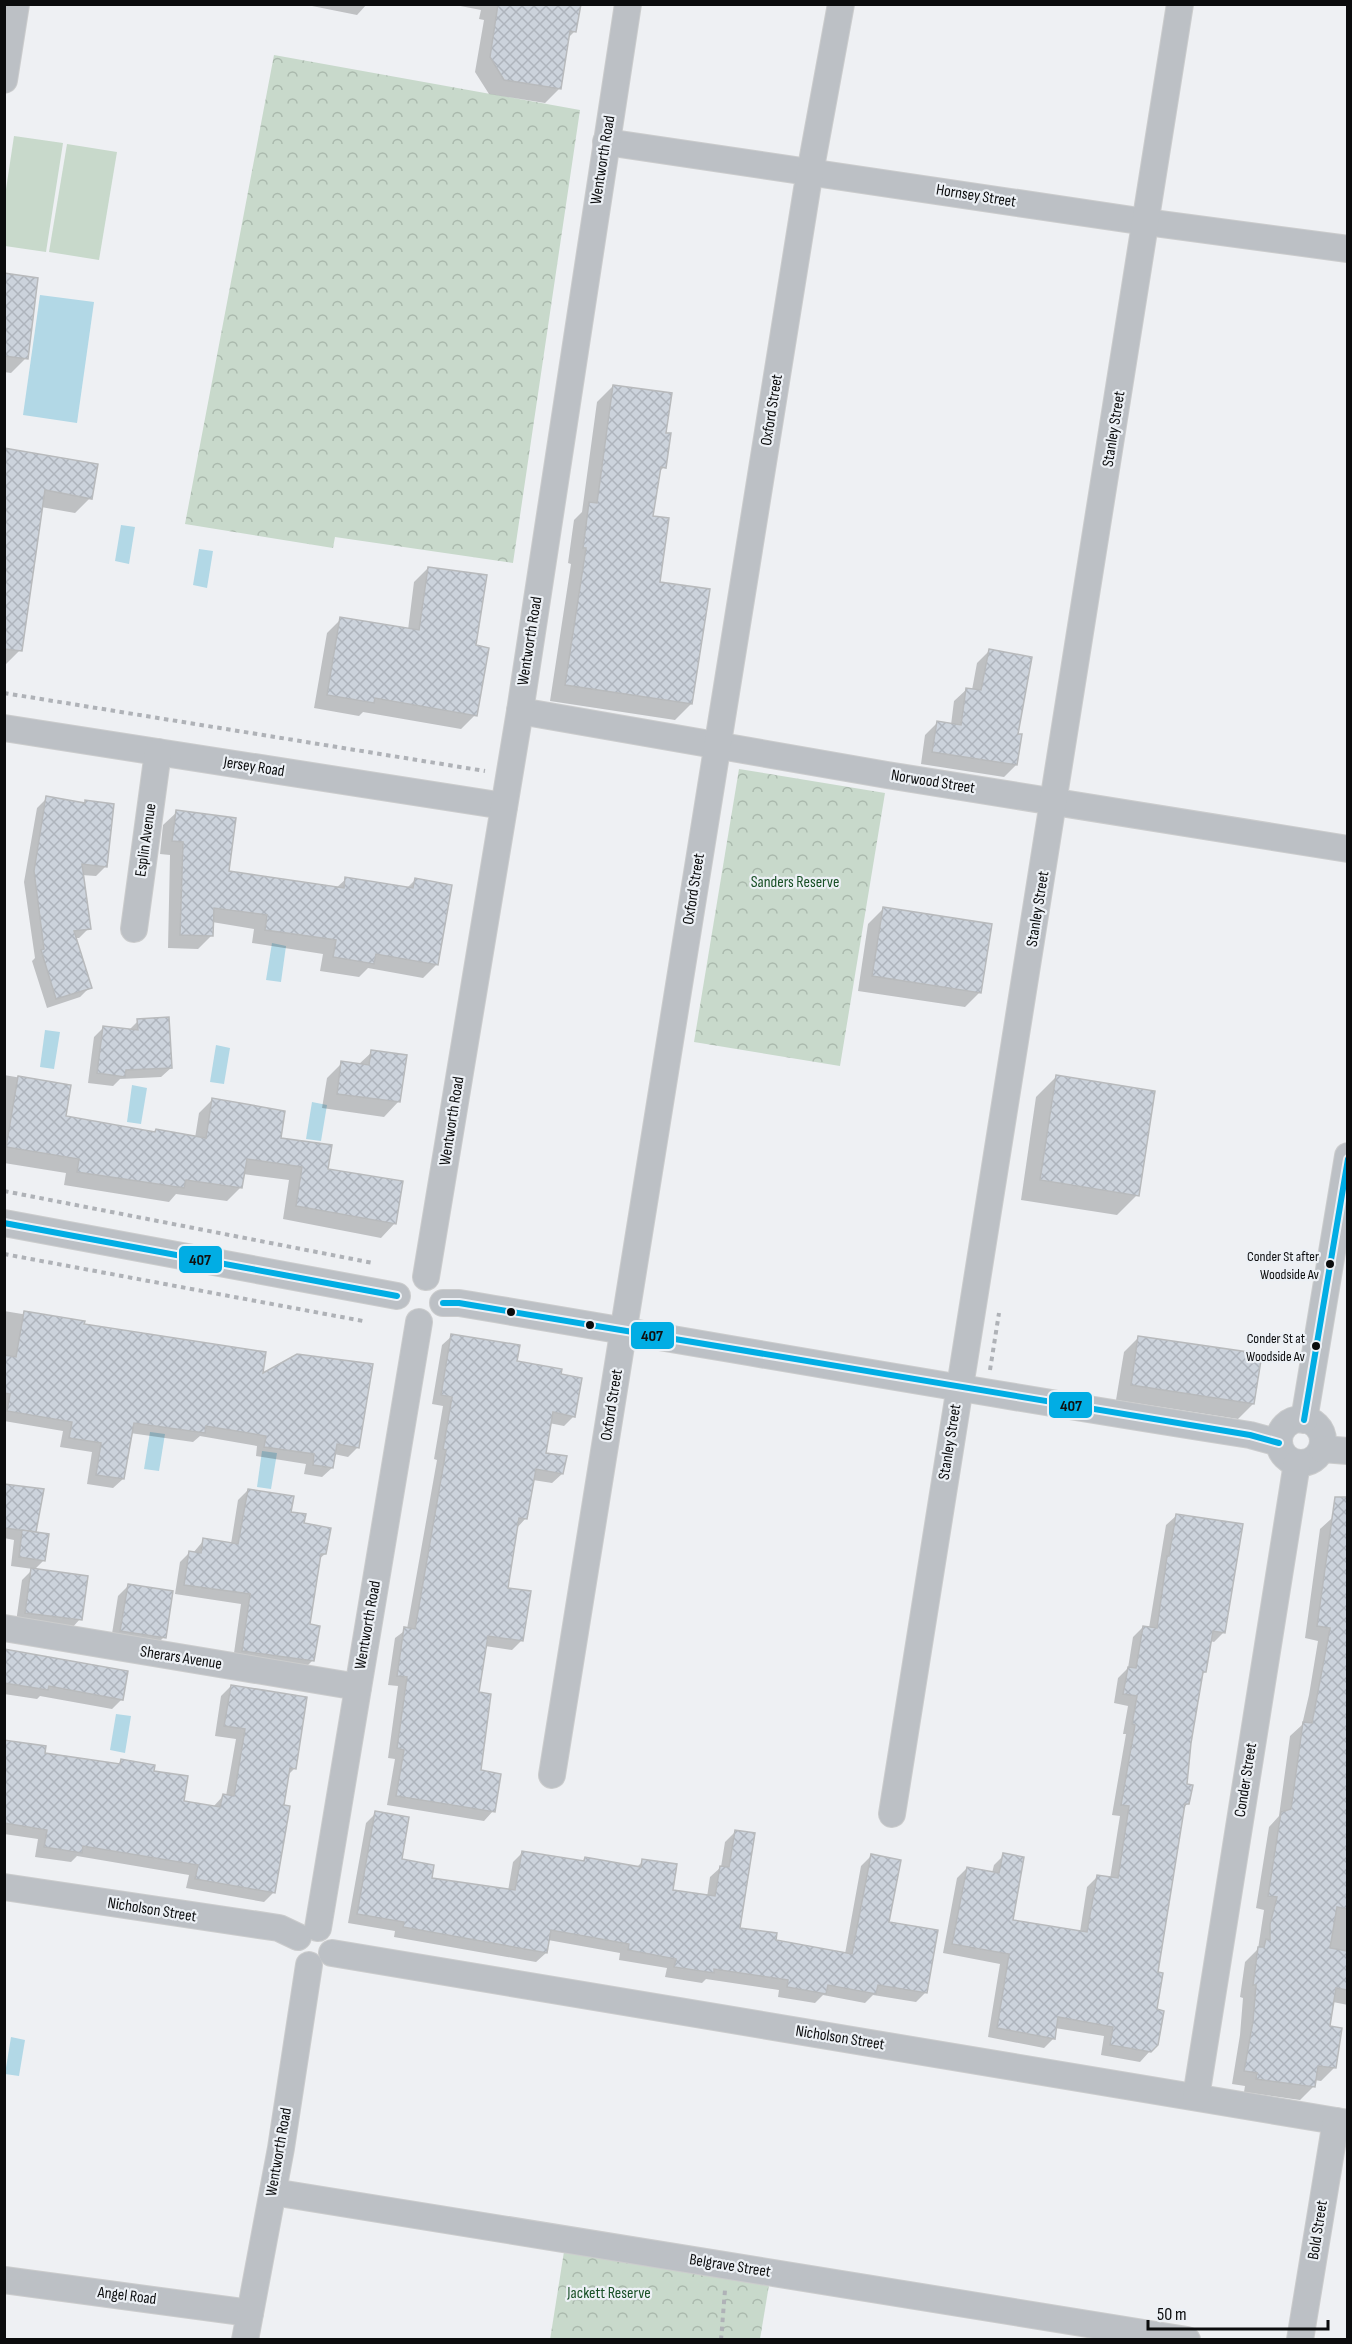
<svg xmlns="http://www.w3.org/2000/svg" width="1352" height="2344" viewBox="0 0 1352 2344" font-family="'Sofia Sans Condensed',sans-serif">
<style>
.grass{fill:#c8d9cb}
.park{fill:url(#park-crowns)}
.water{fill:#b2d8e6}
.shadow{fill:#0003}
.building{fill:url(#building-cross-hatch);stroke:#b8babc;stroke-width:1.5}
.lines{fill:none;stroke-linecap:round;stroke-linejoin:round}
.minor-casing{stroke:#cbcccd;stroke-width:28}
.path{stroke:#afb2b7;stroke-width:4;stroke-dasharray:4.5 4.5;stroke-linecap:butt}
.minor{stroke:#bcc0c5;stroke-width:26}
.bus-1-casing{stroke:#ecf0f5;stroke-width:10}
.bus-1{stroke:#01ade4;stroke-width:6}
.bus-dot{fill:#0b0c0d;stroke:#ecf0f5;stroke-width:2}
.labels{text-anchor:middle;dominant-baseline:central;stroke-width:4.5;stroke-linejoin:round;paint-order:stroke}
.bus-label{font-size:14px;fill:#0b0c0d;stroke:#ecf0f5;text-anchor:end}
.street-label{font-size:16px;fill:#0b0c0d;stroke:#ecf0f5}
.park-label{font-size:16px;fill:#174f25;stroke:#ecf0f5}
.line-badge{stroke:#ecf0f5;stroke-width:2}
.pale-badge-label{font-size:16px;text-anchor:middle;font-weight:bold;fill:#111}
</style>
<defs>
<pattern id="park-crowns" width="20" height="18" patternUnits="userSpaceOnUse" patternTransform="scale(1.5)"><rect width="20" height="18" fill="#c8d9cb"/><path d="M2 6a3 3 0 1 1 6 0M12 15a3 3 0 1 1 6 0" fill="none" stroke="#aab9ad"/></pattern>
<pattern id="building-cross-hatch" width="8" height="8" patternUnits="userSpaceOnUse" patternTransform="scale(1.5)"><rect width="8" height="8" fill="#ccd3dc"/><path d="M0 0l8 8M0 8l8-8" fill="none" stroke="#aeb4bc"/></pattern>
</defs>
<rect width="100%" height="100%" fill="#eef0f3"/>
<g class="grass">
<path d="M 14,136 L 63,143 L 46,252 L 5,246 L 5,196 Z"/>
<path d="M 67,144 L 117,152 L 99,260 L 49,252 Z"/>
</g>
<g class="park">
<path d="M 274,55 L 580,110 L 513,563 L 335,537 L 333,548 L 185,524 Z"/>
<path d="M 739,769 L 885,793 L 840,1066 L 694,1042 Z"/>
<path d="M 566,2239 L 771,2273 L 760,2339 L 550,2340 Z"/>
</g>
<g class="water">
<path d="M 40,295 L 94,302 L 77,423 L 23,415 Z"/>
<path d="M 121,525 L 135,527 L 129,564 L 115,561 Z"/>
<path d="M 199,549 L 213,551 L 207,588 L 193,585 Z"/>
<path d="M 272,943 L 286,946 L 281,982 L 266,980 Z"/>
<path d="M 45,1030 L 60,1032 L 54,1069 L 40,1067 Z"/>
<path d="M 216,1045 L 230,1048 L 224,1084 L 210,1082 Z"/>
<path d="M 132,1085 L 147,1088 L 141,1124 L 127,1122 Z"/>
<path d="M 312,1102 L 327,1105 L 321,1141 L 306,1139 Z"/>
<path d="M 150,1432 L 165,1434 L 159,1471 L 144,1469 Z"/>
<path d="M 262,1451 L 277,1453 L 271,1489 L 257,1487 Z"/>
<path d="M 116,1714 L 131,1716 L 125,1753 L 110,1750 Z"/>
<path d="M 11,2037 L 25,2040 L 19,2076 L 5,2074 Z"/>
</g>
<g class="shadow">
<path d="M 302,4 L 367,4 L 357,15 Z"/>
<path d="M 450,4 L 580,4 L 575,31 L 567,39 L 560,88 L 545,103 L 489,94 L 475,72 L 484,20 L 479,19 L 481,10 Z"/>
<path d="M 4,275 L 26,358 L 11,373 L 4,372 Z"/>
<path d="M 613,386 L 665,434 L 664,467 L 658,473 L 652,518 L 658,583 L 691,704 L 675,720 L 550,701 L 571,564 L 568,563 L 574,520 L 582,512 L 597,402 Z"/>
<path d="M 4,449 L 90,498 L 75,513 L 41,507 L 20,650 L 5,665 Z"/>
<path d="M 428,568 L 475,646 L 475,715 L 461,729 L 363,712 L 359,716 L 314,708 L 327,633 L 341,619 L 408,630 L 414,582 Z"/>
<path d="M 989,651 L 1017,735 L 1016,765 L 1004,777 L 921,764 L 925,735 L 937,723 L 951,725 L 954,701 L 967,689 L 972,690 L 977,663 Z"/>
<path d="M 47,798 L 83,804 L 85,802 L 106,866 L 96,876 L 82,875 L 89,928 L 79,938 L 74,938 L 90,987 L 80,997 L 47,1008 L 32,961 L 35,958 L 24,882 L 37,808 Z"/>
<path d="M 177,812 L 227,873 L 336,888 L 346,879 L 407,888 L 415,880 L 437,964 L 423,978 L 368,968 L 359,977 L 320,971 L 323,954 L 252,943 L 254,929 L 212,922 L 211,936 L 198,949 L 168,948 L 170,855 L 160,854 L 163,825 Z"/>
<path d="M 883,909 L 980,992 L 965,1007 L 858,991 L 868,924 Z"/>
<path d="M 138,1021 L 171,1068 L 161,1077 L 120,1079 L 113,1086 L 88,1083 L 94,1037 L 103,1028 L 128,1031 Z"/>
<path d="M 372,1052 L 399,1101 L 384,1117 L 322,1108 L 327,1078 L 342,1063 L 358,1065 Z"/>
<path d="M 4,1075 L 69,1086 L 64,1118 L 154,1133 L 156,1131 L 195,1138 L 199,1113 L 213,1099 L 326,1170 L 401,1182 L 394,1224 L 381,1238 L 283,1219 L 289,1180 L 243,1174 L 241,1187 L 227,1201 L 176,1194 L 169,1202 L 64,1185 L 66,1173 L 4,1163 Z"/>
<path d="M 1056,1077 L 1137,1195 L 1117,1215 L 1021,1200 L 1036,1097 Z"/>
<path d="M 4,1311 L 264,1354 L 261,1376 L 358,1447 L 348,1457 L 334,1454 L 332,1468 L 322,1477 L 304,1474 L 306,1464 L 256,1456 L 257,1446 L 200,1436 L 193,1442 L 130,1433 L 123,1479 L 113,1488 L 87,1484 L 92,1452 L 60,1447 L 63,1431 L 4,1421 Z"/>
<path d="M 452,1336 L 515,1362 L 560,1376 L 574,1416 L 564,1426 L 549,1423 L 545,1454 L 562,1474 L 552,1483 L 533,1480 L 526,1518 L 516,1529 L 507,1589 L 521,1641 L 512,1650 L 485,1646 L 478,1694 L 479,1772 L 493,1811 L 484,1821 L 387,1805 L 395,1759 L 388,1758 L 398,1686 L 388,1685 L 395,1638 L 407,1629 L 437,1460 L 434,1459 L 443,1406 L 432,1404 L 442,1345 Z"/>
<path d="M 1139,1337 L 1253,1404 L 1238,1419 L 1116,1400 L 1124,1352 Z"/>
<path d="M 4,1486 L 35,1532 L 33,1533 L 44,1560 L 34,1570 L 80,1619 L 71,1629 L 16,1622 L 22,1580 L 33,1569 L 11,1566 L 14,1540 L 4,1538 Z"/>
<path d="M 248,1490 L 289,1513 L 325,1554 L 318,1560 L 309,1626 L 313,1660 L 303,1670 L 233,1660 L 241,1604 L 175,1594 L 180,1562 L 190,1552 L 193,1553 L 204,1540 L 231,1544 L 238,1500 Z"/>
<path d="M 1341,1510 L 1348,1510 L 1348,2005 L 1333,2002 L 1329,2027 L 1334,2068 L 1321,2081 L 1314,2080 L 1313,2087 L 1300,2100 L 1244,2092 L 1245,2086 L 1232,2084 L 1240,2035 L 1243,1998 L 1240,1997 L 1245,1962 L 1258,1949 L 1264,1910 L 1256,1908 L 1269,1827 L 1279,1816 L 1290,1736 L 1302,1725 L 1309,1695 L 1318,1641 L 1305,1638 L 1320,1529 Z"/>
<path d="M 1176,1516 L 1224,1632 L 1214,1642 L 1210,1641 L 1205,1672 L 1200,1676 L 1185,1785 L 1188,1803 L 1183,1809 L 1157,1973 L 1150,2051 L 1140,2062 L 1101,2055 L 1104,2036 L 1055,2028 L 1054,2038 L 1044,2048 L 988,2037 L 1000,1964 L 943,1953 L 957,1878 L 967,1868 L 992,1873 L 994,1865 L 1004,1855 L 1011,1922 L 1080,1932 L 1087,1887 L 1097,1877 L 1110,1879 L 1120,1816 L 1112,1815 L 1126,1734 L 1123,1734 L 1128,1706 L 1114,1703 L 1118,1678 L 1128,1668 L 1133,1637 L 1143,1627 L 1149,1628 L 1166,1525 Z"/>
<path d="M 128,1586 L 164,1637 L 154,1647 L 111,1640 L 118,1596 Z"/>
<path d="M 4,1651 L 122,1699 L 112,1709 L 40,1696 L 37,1699 L 4,1694 Z"/>
<path d="M 231,1686 L 295,1768 L 287,1776 L 274,1892 L 264,1902 L 186,1888 L 189,1875 L 77,1856 L 71,1862 L 35,1857 L 38,1839 L 4,1834 L 4,1742 L 43,1755 L 117,1765 L 121,1761 L 153,1772 L 182,1803 L 213,1807 L 223,1796 L 226,1796 L 236,1739 L 215,1736 L 221,1696 Z"/>
<path d="M 376,1813 L 400,1860 L 430,1879 L 508,1891 L 513,1862 L 523,1852 L 582,1862 L 585,1858 L 636,1868 L 643,1861 L 671,1891 L 707,1897 L 710,1877 L 721,1867 L 725,1842 L 735,1832 L 739,1929 L 775,1941 L 845,1954 L 861,1866 L 871,1856 L 888,1923 L 926,1992 L 916,2002 L 873,1995 L 865,2003 L 823,1995 L 815,2003 L 778,1997 L 779,1990 L 706,1979 L 702,1983 L 665,1977 L 667,1968 L 619,1960 L 620,1953 L 548,1940 L 546,1953 L 536,1962 L 394,1937 L 395,1931 L 348,1923 L 366,1823 Z"/>
</g>
<g class="building">
<path d="M 498,4 L 581,4 L 576,32 L 570,31 L 561,89 L 504,80 L 490,57 Z"/>
<path d="M 4,273 L 38,278 L 28,359 L 4,356 Z"/>
<path d="M 613,385 L 672,393 L 666,433 L 671,433 L 666,468 L 661,467 L 653,516 L 669,518 L 660,582 L 710,589 L 692,704 L 565,685 L 586,548 L 583,548 L 589,502 L 597,503 Z"/>
<path d="M 4,448 L 98,464 L 92,499 L 45,490 L 22,651 L 4,649 Z"/>
<path d="M 428,567 L 487,575 L 476,645 L 489,648 L 477,716 L 375,698 L 374,703 L 327,695 L 340,617 L 419,630 Z"/>
<path d="M 989,649 L 1032,657 L 1018,734 L 1022,734 L 1017,765 L 932,752 L 937,721 L 961,725 L 966,688 L 981,690 Z"/>
<path d="M 46,796 L 85,803 L 85,800 L 114,804 L 107,867 L 82,864 L 91,929 L 74,931 L 92,988 L 56,999 L 41,950 L 44,949 L 34,871 Z"/>
<path d="M 176,810 L 236,818 L 229,871 L 344,888 L 345,877 L 413,888 L 415,878 L 452,885 L 438,965 L 376,954 L 374,964 L 333,957 L 336,940 L 265,930 L 267,915 L 214,908 L 213,936 L 180,935 L 183,842 L 172,841 Z"/>
<path d="M 883,907 L 992,924 L 981,993 L 872,976 Z"/>
<path d="M 169,1017 L 172,1068 L 126,1070 L 125,1077 L 97,1073 L 103,1026 L 138,1030 L 137,1019 Z"/>
<path d="M 371,1050 L 407,1055 L 400,1102 L 337,1094 L 341,1061 L 369,1065 Z"/>
<path d="M 1056,1075 L 1155,1091 L 1139,1196 L 1040,1180 Z"/>
<path d="M 18,1076 L 71,1085 L 66,1116 L 155,1132 L 156,1129 L 206,1138 L 212,1098 L 285,1111 L 281,1138 L 332,1145 L 328,1169 L 403,1181 L 396,1224 L 296,1206 L 302,1167 L 247,1159 L 242,1188 L 186,1180 L 184,1188 L 77,1172 L 79,1159 L 6,1147 Z"/>
<path d="M 24,1311 L 85,1321 L 84,1324 L 266,1352 L 263,1373 L 297,1354 L 373,1364 L 359,1448 L 337,1444 L 333,1468 L 313,1465 L 314,1454 L 264,1447 L 266,1436 L 206,1426 L 205,1433 L 134,1423 L 124,1479 L 96,1475 L 101,1443 L 69,1438 L 72,1422 L 7,1411 L 10,1394 L 4,1393 L 4,1355 L 16,1357 Z"/>
<path d="M 451,1334 L 520,1345 L 517,1361 L 562,1369 L 561,1374 L 582,1378 L 575,1417 L 553,1412 L 546,1453 L 567,1456 L 563,1474 L 536,1469 L 527,1519 L 519,1518 L 508,1588 L 531,1591 L 523,1641 L 488,1636 L 479,1692 L 491,1694 L 481,1770 L 501,1774 L 495,1812 L 396,1796 L 404,1750 L 397,1748 L 407,1677 L 397,1676 L 404,1627 L 415,1629 L 446,1450 L 443,1449 L 452,1397 L 441,1395 Z"/>
<path d="M 1138,1336 L 1262,1354 L 1254,1404 L 1131,1385 Z"/>
<path d="M 4,1484 L 44,1489 L 36,1532 L 4,1528 Z"/>
<path d="M 248,1489 L 294,1496 L 291,1512 L 306,1514 L 304,1523 L 331,1528 L 326,1554 L 321,1554 L 310,1624 L 320,1626 L 314,1661 L 242,1651 L 250,1594 L 184,1585 L 189,1551 L 201,1553 L 203,1538 L 238,1544 Z"/>
<path d="M 1335,1497 L 1347,1497 L 1347,1909 L 1337,1907 L 1330,1948 L 1347,1951 L 1347,1990 L 1336,1988 L 1330,2026 L 1342,2028 L 1336,2068 L 1318,2066 L 1315,2087 L 1256,2079 L 1257,2073 L 1244,2071 L 1253,2021 L 1256,1985 L 1253,1985 L 1258,1947 L 1264,1947 L 1266,1939 L 1270,1940 L 1270,1924 L 1277,1897 L 1268,1896 L 1281,1812 L 1291,1809 L 1303,1722 L 1312,1723 L 1330,1628 L 1317,1626 Z"/>
<path d="M 1176,1514 L 1243,1524 L 1225,1633 L 1213,1631 L 1206,1672 L 1203,1672 L 1191,1743 L 1187,1784 L 1193,1785 L 1189,1804 L 1185,1804 L 1158,1972 L 1163,1973 L 1157,2009 L 1164,2011 L 1158,2045 L 1151,2052 L 1110,2045 L 1113,2027 L 1058,2017 L 1055,2039 L 997,2028 L 1009,1954 L 952,1944 L 967,1867 L 999,1873 L 1003,1853 L 1024,1857 L 1013,1920 L 1087,1932 L 1097,1875 L 1118,1878 L 1129,1806 L 1121,1805 L 1135,1725 L 1132,1724 L 1137,1696 L 1123,1694 L 1128,1667 L 1136,1668 L 1143,1626 L 1157,1628 L 1167,1556 L 1169,1556 Z"/>
<path d="M 22,1530 L 49,1534 L 45,1561 L 19,1557 Z"/>
<path d="M 31,1568 L 88,1576 L 82,1620 L 25,1613 Z"/>
<path d="M 128,1584 L 173,1591 L 166,1638 L 120,1631 Z"/>
<path d="M 4,1649 L 128,1671 L 123,1700 L 49,1686 L 48,1690 L 4,1683 Z"/>
<path d="M 231,1685 L 307,1697 L 296,1769 L 290,1768 L 284,1805 L 290,1806 L 275,1893 L 195,1879 L 198,1865 L 83,1846 L 82,1853 L 44,1847 L 47,1830 L 4,1823 L 4,1740 L 46,1746 L 45,1753 L 120,1764 L 121,1759 L 155,1765 L 154,1771 L 188,1776 L 184,1801 L 220,1807 L 223,1794 L 234,1796 L 245,1729 L 224,1726 Z"/>
<path d="M 375,1811 L 409,1817 L 402,1859 L 434,1865 L 432,1878 L 515,1890 L 522,1851 L 584,1861 L 585,1857 L 641,1867 L 642,1859 L 677,1864 L 673,1890 L 715,1896 L 720,1866 L 729,1867 L 735,1830 L 755,1833 L 740,1928 L 777,1933 L 776,1940 L 852,1954 L 871,1854 L 901,1860 L 889,1922 L 938,1930 L 927,1993 L 878,1985 L 876,1994 L 828,1985 L 826,1994 L 787,1987 L 788,1980 L 714,1969 L 714,1973 L 674,1967 L 676,1959 L 628,1950 L 629,1944 L 551,1930 L 547,1953 L 403,1927 L 404,1922 L 357,1914 Z"/>
</g>
<g class="lines">
<defs>
<g id="minor">
<path d="M 4,80 L 16,4"/>
<path d="M 606,142 L 1146,222 L 1348,249"/>
<path d="M 520,711 L 887,775 L 1348,849"/>
<path d="M 4,728 L 504,806"/>
<path d="M 134,929 L 158,752"/>
<path d="M 4,1223 L 397,1296"/>
<path d="M 426,1277 L 520,711 L 628,4"/>
<path d="M 443,1303 L 459,1303 C 723,1347 986,1394 1250,1435 L 1279,1443"/>
<circle cx="1301" cy="1441" r="22"/>
<path d="M 1304,1420 L 1348,1156"/>
<path d="M 1322,1449 L 1348,1451"/>
<path d="M 4,1628 L 358,1687"/>
<path d="M 552,1775 L 807,189 L 841,4"/>
<path d="M 892,1814 C 986,1210 1086,608 1180,4"/>
<path d="M 4,1887 L 279,1928 L 298,1937"/>
<path d="M 318,1928 L 419,1322"/>
<path d="M 332,1953 L 1348,2123"/>
<path d="M 1196,2097 L 1297,1463"/>
<path d="M 273,2192 L 1187,2340"/>
<path d="M 4,2280 L 250,2313"/>
<path d="M 245,2340 L 281,2148 L 309,1965"/>
<path d="M 1300,2340 L 1336,2121"/>
</g>
</defs>
<use href="#minor" class="minor-casing"/>
<g class="path">
<path d="M 4,693 L 485,771"/>
<path d="M 4,1191 L 373,1263"/>
<path d="M 4,1254 L 363,1321"/>
<path d="M 990,1370 L 999,1313"/>
<path d="M 721,2340 L 725,2290"/>
</g>
<use href="#minor" class="minor"/>
<defs>
<g id="bus-1">
<path d="M 4,1223 L 397,1296"/>
<path d="M 443,1303 L 459,1303 L 1250,1435 L 1279,1443"/>
<path d="M 1304,1420 L 1348,1159"/>
</g>
</defs>
<use href="#bus-1" class="bus-1-casing"/>
<use href="#bus-1" class="bus-1"/>
</g>
<g class="bus-dot">
<circle cx="1330" cy="1264" r="5"/>
<circle cx="511" cy="1312" r="5"/>
<circle cx="590" cy="1325" r="5"/>
<circle cx="1316" cy="1346" r="5"/>
</g>
<g class="labels">
<g class="bus-label">
<text x="1319" y="1256">Conder St after<tspan x="1319" dy="18">Woodside Av</tspan></text>
<text x="1305" y="1338">Conder St at<tspan x="1305" dy="18">Woodside Av</tspan></text>
</g>
<g class="street-label">
<text transform="translate(603 160) rotate(-81)">Wentworth Road</text>
<text transform="translate(976 196) rotate(9)">Hornsey Street</text>
<text transform="translate(772 410) rotate(-81)">Oxford Street</text>
<text transform="translate(1114 429) rotate(-81)">Stanley Street</text>
<text transform="translate(530 641) rotate(-81)">Wentworth Road</text>
<text transform="translate(254 767) rotate(9)">Jersey Road</text>
<text transform="translate(933 782) rotate(9)">Norwood Street</text>
<text transform="translate(146 840) rotate(-82)">Esplin Avenue</text>
<text transform="translate(694 889) rotate(-81)">Oxford Street</text>
<text transform="translate(1038 909) rotate(-81)">Stanley Street</text>
<text transform="translate(452 1121) rotate(-81)">Wentworth Road</text>
<text transform="translate(612 1405) rotate(-81)">Oxford Street</text>
<text transform="translate(950 1442) rotate(-81)">Stanley Street</text>
<text transform="translate(368 1625) rotate(-80)">Wentworth Road</text>
<text transform="translate(181 1658) rotate(9)">Sherars Avenue</text>
<text transform="translate(1246 1780) rotate(-81)">Conder Street</text>
<text transform="translate(152 1910) rotate(9)">Nicholson Street</text>
<text transform="translate(840 2038) rotate(9)">Nicholson Street</text>
<text transform="translate(279 2152) rotate(-80)">Wentworth Road</text>
<text transform="translate(1318 2230) rotate(-81)">Bold Street</text>
<text transform="translate(730 2266) rotate(9)">Belgrave Street</text>
<text transform="translate(127 2296) rotate(7)">Angel Road</text>
</g>
<g class="park-label">
<text x="795" y="882">Sanders Reserve</text>
<text x="609" y="2293">Jackett Reserve</text>
</g>
</g>
<g class="line-badge">
<rect x="178" y="1245" width="45" height="29" rx="6" fill="#01ade4"/>
<rect x="630" y="1321" width="45" height="29" rx="6" fill="#01ade4"/>
<rect x="1048" y="1391" width="45" height="28" rx="6" fill="#01ade4"/>
</g>
<g class="pale-badge-label">
<text x="200" y="1265">407</text>
<text x="652" y="1341">407</text>
<text x="1071" y="1411">407</text>
</g>
<rect width="1352" height="2344" fill="none" stroke="#0b0c0d" stroke-width="12"/>
<path d="M1148 2320v9h180v-9" fill="none" stroke="#0b0c0d" stroke-width="3"/>
<text x="1157" y="2320" font-size="18" fill="#0b0c0d" stroke="#ecf0f5" stroke-width="4.5" paint-order="stroke">50 m</text>
</svg>
